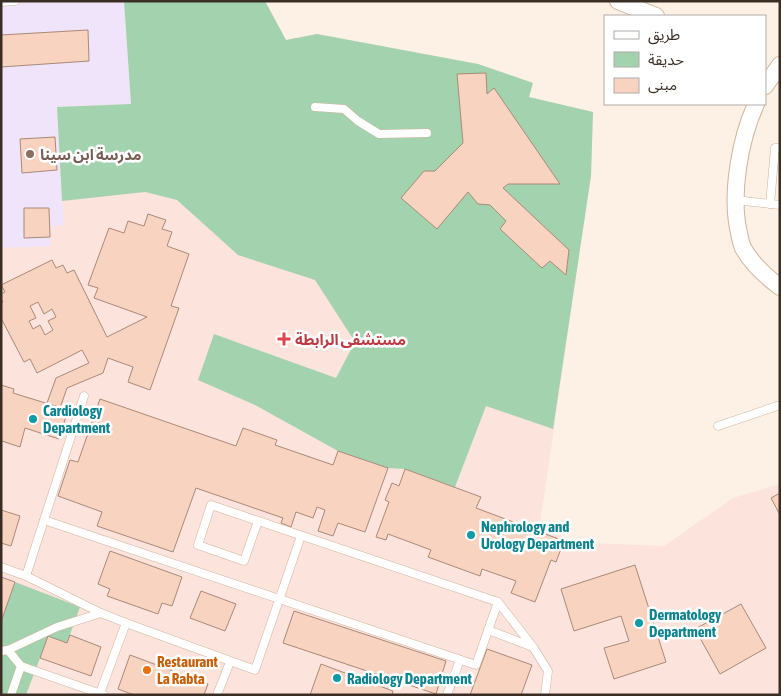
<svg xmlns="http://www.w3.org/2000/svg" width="781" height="696" viewBox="0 0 781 696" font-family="'Asap Condensed','Noto Sans Arabic',sans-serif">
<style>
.education{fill:#efe4f9}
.medical{fill:#fce3db}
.green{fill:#a3d3ae}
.building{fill:#f7d3c0;stroke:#aa8977;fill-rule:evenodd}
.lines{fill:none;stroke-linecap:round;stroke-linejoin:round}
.service-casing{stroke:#d0b49a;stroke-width:9}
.minor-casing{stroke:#d0b49a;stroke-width:18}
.service{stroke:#fff;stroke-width:8}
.minor{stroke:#fff;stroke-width:16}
.education-dot{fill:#8d6e63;stroke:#fff;stroke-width:2}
.health-dot{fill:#e0444e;stroke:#fff;stroke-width:2}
.culture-dot{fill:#0f9aa8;stroke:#fff;stroke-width:2}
.food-dot{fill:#e8710a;stroke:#fff;stroke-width:2}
.labels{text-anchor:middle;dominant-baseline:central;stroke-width:5;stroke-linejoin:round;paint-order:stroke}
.education-label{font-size:15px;font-weight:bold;fill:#785e54;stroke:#fff;text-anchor:start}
.health-label{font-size:15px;font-weight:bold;fill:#be3a42;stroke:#fff;text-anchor:start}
.culture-label{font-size:15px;font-weight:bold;fill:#0d838f;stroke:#fff;text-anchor:start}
.food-label{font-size:15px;font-weight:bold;fill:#c56008;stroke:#fff;text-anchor:start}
</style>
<rect width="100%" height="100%" fill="#fdf1e6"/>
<path class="education" d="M 1,1 L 124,1 L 131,104 L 57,108 L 64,225 L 52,246 L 4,248 L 1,249 Z"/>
<path class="medical" d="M 124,1 L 265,1 L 286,40 L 317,34 L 478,64 L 533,83 L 529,97 L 593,112 L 591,176 L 539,531 L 591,543 L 664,546 L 733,498 L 780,484 L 780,695 L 1,695 L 1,249 L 3,248 L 51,246 L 50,228 L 64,225 L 57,107 L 131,104 Z"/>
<g class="green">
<path d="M 124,1 L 265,1 L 286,40 L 317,34 L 478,64 L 533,83 L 529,97 L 593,112 L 591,176 L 553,429 L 486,406 L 455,487 L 405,469 L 388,468 L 338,451 L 255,405 L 198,380 L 214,334 L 336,378 L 355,342 L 315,280 L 238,255 L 177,200 L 145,192 L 62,201 L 57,107 L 131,104 Z"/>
<path d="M 15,582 L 80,607 L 67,643 L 48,637 L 26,695 L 1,695 L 1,618 Z"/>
</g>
<g class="building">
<path d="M 88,30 L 89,61 L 1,67 L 1,35 Z"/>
<path d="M 486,73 L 487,94 L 494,88 L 560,184 L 508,184 L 503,188 L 569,250 L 566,275 L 550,261 L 542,268 L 500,229 L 506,221 L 490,205 L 478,204 L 468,192 L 437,229 L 401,198 L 424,171 L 435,171 L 463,143 L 457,74 Z"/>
<path d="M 55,137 L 57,170 L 22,173 L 20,139 Z"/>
<path d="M 24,208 L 49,208 L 50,237 L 24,238 Z"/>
<path d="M 148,214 L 166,220 L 162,229 L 172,232 L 167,246 L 189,254 L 171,306 L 179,308 L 150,390 L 128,382 L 133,367 L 108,358 L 103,373 L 67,388 L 60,408 L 47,403 L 56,378 L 89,363 L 82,350 L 37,373 L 30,359 L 24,362 L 1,318 L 1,303 L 3,302 L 1,299 L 1,294 L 5,292 L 1,285 L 52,260 L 56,268 L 63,265 L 67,273 L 74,270 L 107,337 L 147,317 L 94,298 L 98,288 L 88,285 L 109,228 L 124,233 L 128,221 L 144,226 ZM 38,302 L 44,314 L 52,309 L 56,317 L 48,321 L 53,330 L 45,335 L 40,325 L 33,329 L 29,321 L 36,318 L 30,306 Z"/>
<path d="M 1,385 L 14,389 L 13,393 L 68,410 L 59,439 L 25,428 L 20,447 L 2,441 L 1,442 Z"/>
<path d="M 100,399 L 236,446 L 243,428 L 277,440 L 275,445 L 333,465 L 338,451 L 388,468 L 365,532 L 338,523 L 333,536 L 318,531 L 325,510 L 317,507 L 313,518 L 296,512 L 291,527 L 281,523 L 283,518 L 196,488 L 173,552 L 97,526 L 102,512 L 58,496 L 70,460 L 78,462 Z"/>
<path d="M 405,469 L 481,497 L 476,508 L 564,541 L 556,562 L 551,560 L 535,602 L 511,593 L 516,581 L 482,569 L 480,576 L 428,557 L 431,550 L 388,534 L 386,540 L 376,537 L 389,502 L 385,500 L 392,483 L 399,486 Z"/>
<path d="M 780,493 L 780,515 L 771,498 Z"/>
<path d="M 1,510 L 20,516 L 11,546 L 1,543 Z"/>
<path d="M 110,551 L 182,577 L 172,606 L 162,603 L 158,614 L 107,596 L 110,589 L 98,584 Z"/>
<path d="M 635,565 L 666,662 L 614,679 L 604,648 L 629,641 L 621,616 L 574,631 L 561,589 Z"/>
<path d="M 1,577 L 15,582 L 2,619 L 1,618 Z"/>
<path d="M 201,591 L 236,604 L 225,631 L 190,618 Z"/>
<path d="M 741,604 L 766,648 L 720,674 L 695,629 Z"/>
<path d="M 294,611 L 446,661 L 436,694 L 283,643 Z"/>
<path d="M 70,635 L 101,647 L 91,676 L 40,658 L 48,636 L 67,643 Z"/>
<path d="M 487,649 L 532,665 L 521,695 L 470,695 Z"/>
<path d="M 130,655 L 208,684 L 204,695 L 134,695 L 118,689 Z"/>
<path d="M 321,664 L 393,691 L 392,695 L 310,695 Z"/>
</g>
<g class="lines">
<defs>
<g id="service">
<path d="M 1,2 L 15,1"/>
<path d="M 315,107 L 344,109 L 358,121 L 379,134 L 427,133"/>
<path d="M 735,200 L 780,205"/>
<path d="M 770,204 L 775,148 L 780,148"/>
<path d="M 718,426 L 780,405"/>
<path d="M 44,520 L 476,665 L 498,602 L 211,505 L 198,545 L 244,561 L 258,521"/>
<path d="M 1,567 L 26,576 L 101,613"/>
<path d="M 26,576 L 84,396"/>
<path d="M 498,602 L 533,647 L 548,671 L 545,695"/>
<path d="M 488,630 L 533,647"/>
<path d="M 8,650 L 21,666"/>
<path d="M 1,651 L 8,650 L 57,627 L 101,613 L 126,623 L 255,670 L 301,536"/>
<path d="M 100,693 L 126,623"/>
<path d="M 11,695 L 21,666 L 104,695"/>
<path d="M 217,695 L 230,662"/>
<path d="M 447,695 L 460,660"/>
</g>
<g id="minor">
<path d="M 618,1 L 656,16"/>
<path d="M 765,86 L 780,65"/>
<path d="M 756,104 C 740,139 730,195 739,233 C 740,238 741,243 743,248 C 752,264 765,276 780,287"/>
</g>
</defs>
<use href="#service" class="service-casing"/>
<use href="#minor" class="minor-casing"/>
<use href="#service" class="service"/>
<use href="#minor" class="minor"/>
</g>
<circle class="education-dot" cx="30" cy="154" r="5"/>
<path class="health-dot" d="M281.5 331.5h5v5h5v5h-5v5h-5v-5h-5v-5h5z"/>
<g class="culture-dot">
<circle cx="33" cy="419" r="5"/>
<circle cx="471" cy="535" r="5"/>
<circle cx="639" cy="623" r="5"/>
<circle cx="337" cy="678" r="5"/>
</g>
<circle class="food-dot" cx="147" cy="670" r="5"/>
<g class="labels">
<g class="education-label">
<text x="40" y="154">مدرسة ابن سينا</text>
</g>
<g class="health-label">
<text x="295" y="339">مستشفى الرابطة</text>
</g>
<g class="culture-label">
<text x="43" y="410">Cardiology<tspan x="43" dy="17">Department</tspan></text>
<text x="481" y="526">Nephrology and<tspan x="481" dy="17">Urology Department</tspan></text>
<text x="649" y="614">Dermatology<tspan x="649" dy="17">Department</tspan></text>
<text x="347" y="678">Radiology Department</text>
</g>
<g class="food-label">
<text x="157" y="661">Restaurant<tspan x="157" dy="17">La Rabta</tspan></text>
</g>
</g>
<rect width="781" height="696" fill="none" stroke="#3a2e24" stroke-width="5"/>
<rect x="604" y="15" width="162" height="90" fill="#ffffff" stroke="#b0aba7"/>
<rect x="614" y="31" width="25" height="8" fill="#ffffff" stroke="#b0aba7"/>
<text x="648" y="40" font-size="15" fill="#3a2e24">طريق</text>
<rect x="614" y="52" width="25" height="15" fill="#a3d3ae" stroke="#b0aba7"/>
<text x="648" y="65" font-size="15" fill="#3a2e24">حديقة</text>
<rect x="614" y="78" width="25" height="15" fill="#f7d3c0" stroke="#b0aba7"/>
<text x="648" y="90" font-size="15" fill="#3a2e24">مبنى</text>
</svg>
